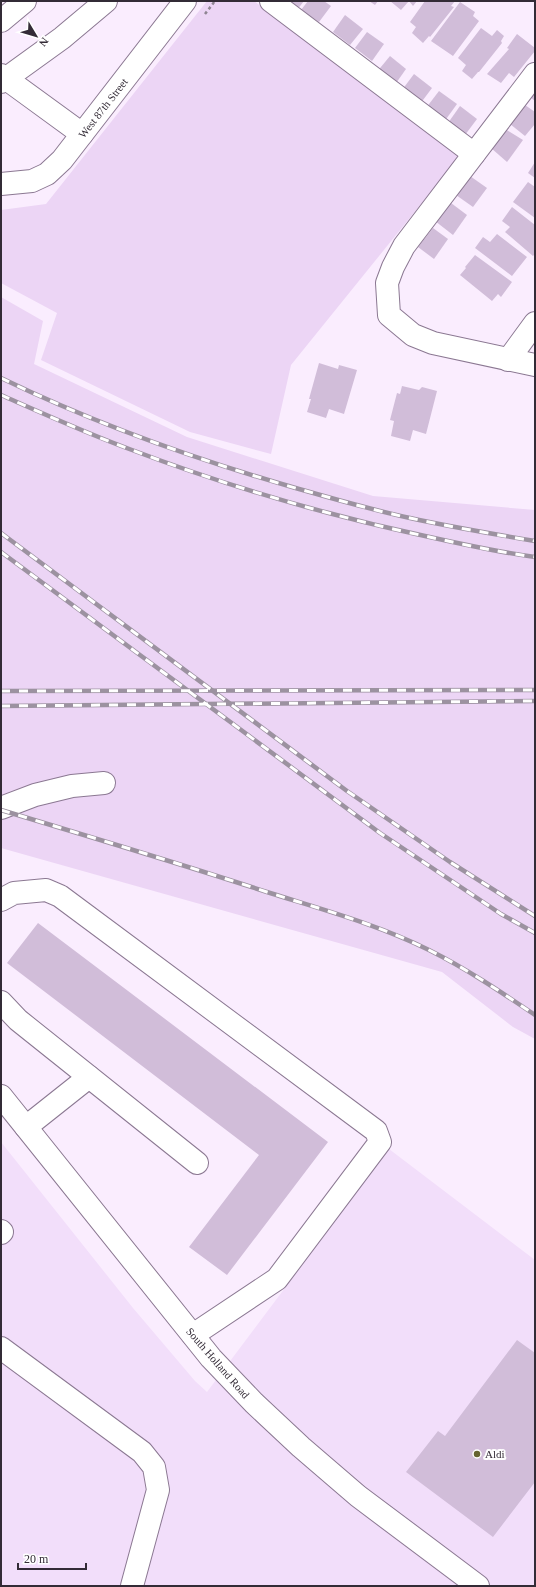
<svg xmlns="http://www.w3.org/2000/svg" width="536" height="1587" viewBox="0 0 536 1587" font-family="'Times New Roman',serif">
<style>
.built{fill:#f2defa}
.green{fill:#ecd5f5}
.building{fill:#d1bdd9}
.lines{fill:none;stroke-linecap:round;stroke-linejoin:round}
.minor-casing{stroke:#8b7892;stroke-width:24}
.major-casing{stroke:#8b7892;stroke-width:24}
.path{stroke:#8f8592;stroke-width:2.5;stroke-dasharray:3 3;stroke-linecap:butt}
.minor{stroke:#fff;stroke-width:22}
.major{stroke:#fff;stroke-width:22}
.rail-casing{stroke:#9c92a0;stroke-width:4.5}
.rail{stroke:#fff;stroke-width:3;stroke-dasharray:9;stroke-linecap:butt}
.poi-dot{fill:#656330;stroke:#fff;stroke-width:1.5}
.labels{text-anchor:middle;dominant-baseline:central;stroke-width:4;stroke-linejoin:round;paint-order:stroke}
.street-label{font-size:11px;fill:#332b36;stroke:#fff}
.poi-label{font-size:11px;fill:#332b36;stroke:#fff;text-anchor:start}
</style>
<rect width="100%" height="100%" fill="#faedfe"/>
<path class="built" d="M 1,1142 L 133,1308 L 195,1381 L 207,1392 L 389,1149 L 535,1260 L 535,1586 L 1,1586 Z"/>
<g class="green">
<path d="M 207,1 L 254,1 L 459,157 L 291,365 L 271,454 L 190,432 L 41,360 L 57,313 L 1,283 L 1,210 L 46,204 Z"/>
<path d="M 1,297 L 43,321 L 34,364 L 187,437 L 373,496 L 535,510 L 535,1039 L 513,1027 L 442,972 L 1,848 Z"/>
</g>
<g class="building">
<path d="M 285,1 L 304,1 L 297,10 Z"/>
<path d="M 308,1 L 324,1 L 331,6 L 319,22 L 301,10 Z"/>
<path d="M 369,1 L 378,1 L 375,5 Z"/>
<path d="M 390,1 L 417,1 L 413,6 L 409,1 L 401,10 Z"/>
<path d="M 425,1 L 455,1 L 451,6 L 454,7 L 430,37 L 429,36 L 423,43 L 412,33 L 416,27 L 410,22 Z"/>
<path d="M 460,2 L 475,12 L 473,16 L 479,21 L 453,56 L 431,41 Z"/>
<path d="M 345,15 L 363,29 L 350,45 L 333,32 Z"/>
<path d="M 481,28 L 492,36 L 497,30 L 504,36 L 501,41 L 502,43 L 479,72 L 478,72 L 472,79 L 462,71 L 466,65 L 458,58 Z"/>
<path d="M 367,32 L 384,44 L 372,61 L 355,48 Z"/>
<path d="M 517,34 L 535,48 L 535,51 L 514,77 L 509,73 L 501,83 L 487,74 L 509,49 L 507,48 Z"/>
<path d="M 390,56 L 406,69 L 394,86 L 376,73 Z"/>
<path d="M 414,74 L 432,88 L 420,104 L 402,90 Z"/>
<path d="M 535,90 L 535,101 L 530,97 Z"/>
<path d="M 439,91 L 457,104 L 444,122 L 426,108 Z"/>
<path d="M 525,105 L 535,112 L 535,124 L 525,136 L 510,124 Z"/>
<path d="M 460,106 L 477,119 L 465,135 L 448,123 Z"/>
<path d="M 505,129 L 523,140 L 507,162 L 491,148 Z"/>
<path d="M 535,162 L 535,178 L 528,173 Z"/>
<path d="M 470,176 L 487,188 L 473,207 L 456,195 Z"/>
<path d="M 528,182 L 535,187 L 535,218 L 513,202 Z"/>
<path d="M 451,203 L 467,215 L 453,235 L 435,221 Z"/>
<path d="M 512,207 L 535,225 L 535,254 L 533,256 L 505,232 L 510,227 L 502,221 Z"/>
<path d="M 433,228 L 448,239 L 434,259 L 418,247 Z"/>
<path d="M 497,234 L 527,257 L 512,276 L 475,248 L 483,237 L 490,242 Z"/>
<path d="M 475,255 L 512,282 L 501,297 L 498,294 L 492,301 L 460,275 L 466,268 L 465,267 Z"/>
<path d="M 319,363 L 338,369 L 339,365 L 357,370 L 344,414 L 329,409 L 326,418 L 307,412 L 311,399 L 309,399 Z"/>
<path d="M 402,386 L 419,390 L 422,387 L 437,391 L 426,434 L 413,430 L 410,441 L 391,436 L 394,421 L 390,420 L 397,393 L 400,394 Z"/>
<path d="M 38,923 L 328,1142 L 227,1275 L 189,1247 L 259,1155 L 7,963 Z"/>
<path d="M 517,1340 L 535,1353 L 535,1482 L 493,1537 L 406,1472 L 438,1431 L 445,1436 Z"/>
</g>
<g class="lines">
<defs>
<g id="minor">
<path d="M 271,1 L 474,154"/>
<path d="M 535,74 L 404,246 L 393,267 L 387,283 L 389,315 L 413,335 L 433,343 L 535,365"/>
<path d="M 1,75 L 82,134"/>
<path d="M 1,184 L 32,181 L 47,174 L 62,160 L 185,1"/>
<path d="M 508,360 L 535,323"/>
<path d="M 1,808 L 35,795 L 72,786 L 104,783"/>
<path d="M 1,900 L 14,893 L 46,890 L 60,896 L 376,1131 L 380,1142 L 277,1279 L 193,1335"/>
<path d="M 1,1002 L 18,1020 L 197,1163"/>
<path d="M 26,1127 L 89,1077"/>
<path d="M 1,1231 L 2,1232 L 1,1233"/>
<path d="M 1,1348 L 142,1452 L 154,1467 L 158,1490 L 132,1586"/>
</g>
<g id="major">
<path d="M 1,21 L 25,1"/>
<path d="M 1,82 L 62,38 L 106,1"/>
<path d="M 1,1096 L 211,1358 L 254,1403 L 301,1447 L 358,1496 L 478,1586"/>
</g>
</defs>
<use href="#minor" class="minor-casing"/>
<use href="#major" class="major-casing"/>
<path class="path" d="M 205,14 L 215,1"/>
<use href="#minor" class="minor"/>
<use href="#major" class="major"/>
<defs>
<g id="rail">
<path d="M 1,378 C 96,424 197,460 299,489 C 335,499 372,510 410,518 C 451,527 493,534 535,541"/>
<path d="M 1,395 C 44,414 88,434 132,450 C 227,486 326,515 425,536 C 461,544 498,552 535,557"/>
<path d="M 1,533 L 347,791 L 450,862 L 535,916"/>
<path d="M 1,552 L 380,833 L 501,914 L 535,933"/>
<path d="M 1,691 L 535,690"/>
<path d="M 1,706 L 535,701"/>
<path d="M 1,810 C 91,837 181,864 270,893 C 324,910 379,925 429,950 C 467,969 501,992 535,1015"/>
</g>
</defs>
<use href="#rail" class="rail-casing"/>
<use href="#rail" class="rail"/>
</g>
<circle class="poi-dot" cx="477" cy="1454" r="4"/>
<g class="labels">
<g class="street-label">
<text transform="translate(103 108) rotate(-52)">West 87th Street</text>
<text transform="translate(218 1363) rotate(49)">South Holland Road</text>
</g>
<g class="poi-label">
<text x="485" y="1454">Aldi</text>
</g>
</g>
<rect width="536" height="1587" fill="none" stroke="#332b36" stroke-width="4"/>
<g transform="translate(36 36) rotate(128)" stroke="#ffffff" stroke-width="3" paint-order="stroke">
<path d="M0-3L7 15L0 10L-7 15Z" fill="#332b36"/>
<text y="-6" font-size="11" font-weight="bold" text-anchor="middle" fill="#332b36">N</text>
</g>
<path d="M18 1563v6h68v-6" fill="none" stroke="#332b36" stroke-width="2"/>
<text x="24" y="1563" font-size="12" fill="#332b36" stroke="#ffffff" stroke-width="3" paint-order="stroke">20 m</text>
</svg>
